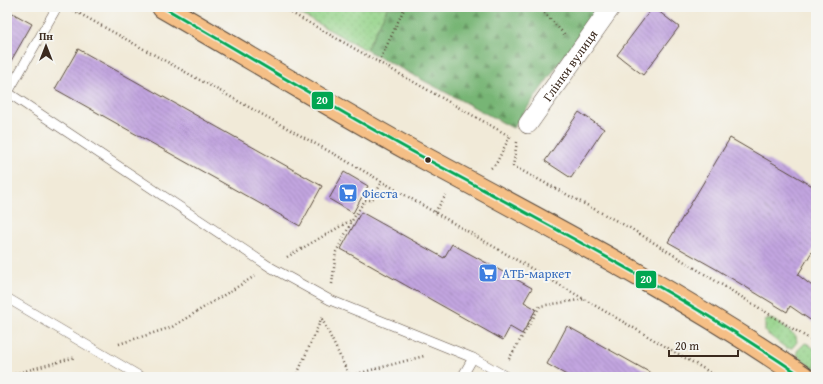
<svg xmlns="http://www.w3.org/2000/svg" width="823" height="384" viewBox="0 0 823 384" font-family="'Gentium Book Plus',serif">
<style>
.grass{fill:url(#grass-dots);stroke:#687e54}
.forest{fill:url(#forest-firs);stroke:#59704a}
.building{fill:url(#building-back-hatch)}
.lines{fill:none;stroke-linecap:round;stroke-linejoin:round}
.service-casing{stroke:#56473a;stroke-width:10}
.minor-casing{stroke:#56473a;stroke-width:20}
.primary-casing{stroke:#56473a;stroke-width:24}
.path{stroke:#56473a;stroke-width:2.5;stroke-dasharray:1 3;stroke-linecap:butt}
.service{stroke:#fff;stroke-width:9}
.minor{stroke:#fff;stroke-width:19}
.primary{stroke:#f5bf86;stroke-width:22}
.bus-1-casing{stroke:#f6f6f2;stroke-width:6}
.bus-1{stroke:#00a651;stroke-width:3}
.bus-dot{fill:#3b2a1e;stroke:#f6f6f2;stroke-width:1.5}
.labels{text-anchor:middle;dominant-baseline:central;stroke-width:4;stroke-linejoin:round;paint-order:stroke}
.street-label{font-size:13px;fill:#3b2a1e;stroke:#f6f6f2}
.shop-label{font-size:13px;fill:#366cbe;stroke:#f6f6f2;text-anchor:start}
.line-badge{stroke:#f6f6f2;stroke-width:1.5}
.badge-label{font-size:11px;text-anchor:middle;font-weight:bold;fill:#fff}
</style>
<defs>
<pattern id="grass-dots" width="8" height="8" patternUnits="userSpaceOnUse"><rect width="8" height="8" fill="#94d389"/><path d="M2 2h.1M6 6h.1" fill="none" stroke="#80b576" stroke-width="1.8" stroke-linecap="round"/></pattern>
<pattern id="forest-firs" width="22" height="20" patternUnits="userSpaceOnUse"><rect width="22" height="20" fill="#77b575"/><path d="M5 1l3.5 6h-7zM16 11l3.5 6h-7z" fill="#63935f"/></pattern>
<pattern id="building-back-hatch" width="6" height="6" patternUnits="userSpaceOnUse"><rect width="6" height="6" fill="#c2a5e0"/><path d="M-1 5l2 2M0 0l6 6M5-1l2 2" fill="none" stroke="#9f87b5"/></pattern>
</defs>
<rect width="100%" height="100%" fill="#f6f6f2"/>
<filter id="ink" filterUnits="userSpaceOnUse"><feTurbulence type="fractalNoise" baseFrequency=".025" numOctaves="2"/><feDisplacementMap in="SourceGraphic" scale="8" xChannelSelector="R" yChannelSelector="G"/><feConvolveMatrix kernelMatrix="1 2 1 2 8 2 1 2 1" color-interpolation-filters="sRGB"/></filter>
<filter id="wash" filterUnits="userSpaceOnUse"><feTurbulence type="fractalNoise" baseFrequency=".012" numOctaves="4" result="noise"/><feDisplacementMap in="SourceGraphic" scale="16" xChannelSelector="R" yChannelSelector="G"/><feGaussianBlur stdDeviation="0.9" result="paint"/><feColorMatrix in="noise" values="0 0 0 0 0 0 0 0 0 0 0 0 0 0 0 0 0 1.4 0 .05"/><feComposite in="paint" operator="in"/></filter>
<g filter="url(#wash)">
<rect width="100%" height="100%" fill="#f1ead8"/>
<g class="grass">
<path d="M 288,7 L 388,7 L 366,50 Z"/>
<path d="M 770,319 L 776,321 L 796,336 L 797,342 L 792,348 L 786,348 L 765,332 L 765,321 Z"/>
<path d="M 805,343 L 808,344 L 816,350 L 816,371 L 797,355 L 797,351 Z"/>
</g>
<path class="forest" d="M 388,7 L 599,7 L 513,128 L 366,50 Z"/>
<g id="blocks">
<g class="building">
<path d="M 653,7 L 679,27 L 643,75 L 617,55 Z"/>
<path d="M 7,10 L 32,24 L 7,68 Z"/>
<path d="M 78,49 L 322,186 L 300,226 L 55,89 Z"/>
<path d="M 579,112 L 604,129 L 571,178 L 545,161 Z"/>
<path d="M 730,138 L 816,188 L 816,245 L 798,275 L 816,289 L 816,324 L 790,306 L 787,312 L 716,269 L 668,242 Z"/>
<path d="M 344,172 L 368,186 L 353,213 L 329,199 Z"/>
<path d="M 361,212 L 444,258 L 452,244 L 532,288 L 524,302 L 536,309 L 522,334 L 510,327 L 503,340 L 341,249 Z"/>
<path d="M 567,326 L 658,377 L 570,377 L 547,364 Z"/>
</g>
</g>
</g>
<g filter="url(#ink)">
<use href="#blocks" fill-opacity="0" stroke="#56473a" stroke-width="1"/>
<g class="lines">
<defs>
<g id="service">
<path d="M 7,92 L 270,267 L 330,300 L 473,358 L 507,377"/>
<path d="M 7,94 L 57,7"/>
<path d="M 7,298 L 141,377"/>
<path d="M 462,377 L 473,358"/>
</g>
<g id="minor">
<path id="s1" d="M 528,124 L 611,7"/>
</g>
<path id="primary" d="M 163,7 C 248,56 331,107 417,154 C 548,225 680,293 803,377"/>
</defs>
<use href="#service" class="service-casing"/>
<use href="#minor" class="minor-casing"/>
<use href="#primary" class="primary-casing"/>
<g class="path">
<path d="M 281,7 L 511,137"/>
<path d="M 539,7 L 566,36"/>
<path d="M 73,10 L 343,159 L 718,377"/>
<path d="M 379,62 L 405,7"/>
<path d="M 517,142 L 513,166 L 630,228 L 816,343"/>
<path d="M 491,168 L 496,164 L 510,136"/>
<path d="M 435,212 L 446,195"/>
<path d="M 287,257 L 353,219"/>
<path d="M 332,284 L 336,252 L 353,219 L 365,200 L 372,200 L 382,182"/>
<path d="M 322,319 L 350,377"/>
<path d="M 119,344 L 172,327 L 255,276"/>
<path d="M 509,359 L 540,306 L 585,299"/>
<path d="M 7,376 L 76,357"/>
<path d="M 296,377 L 323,315"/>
<path d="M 345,377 L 424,356"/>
</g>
<use href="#service" class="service"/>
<use href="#minor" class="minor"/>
<use href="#primary" class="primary"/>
<defs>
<path id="bus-1" d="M 163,7 C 248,56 331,107 417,154 C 548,225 680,293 803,377"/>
</defs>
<use href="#bus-1" class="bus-1-casing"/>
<use href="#bus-1" class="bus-1"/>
</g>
</g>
<defs>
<symbol id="supermarket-square" viewBox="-11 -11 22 22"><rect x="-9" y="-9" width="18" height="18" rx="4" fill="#3f7fe0" stroke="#f6f6f2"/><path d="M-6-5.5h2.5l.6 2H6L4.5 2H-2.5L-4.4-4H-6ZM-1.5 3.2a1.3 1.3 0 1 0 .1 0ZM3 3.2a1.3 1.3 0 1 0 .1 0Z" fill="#fff"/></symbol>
</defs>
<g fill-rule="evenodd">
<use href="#supermarket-square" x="337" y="182" width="22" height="22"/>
<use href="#supermarket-square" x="477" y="262" width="22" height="22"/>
</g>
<circle class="bus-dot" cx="428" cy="160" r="3.5"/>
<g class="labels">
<g class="street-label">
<text stroke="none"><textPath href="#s1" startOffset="72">Глінки вулиця</textPath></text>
</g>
<g class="shop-label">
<text x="362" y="193">Фієста</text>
<text x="502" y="273">АТБ-маркет</text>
</g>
</g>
<g class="line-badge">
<rect x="311" y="91" width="23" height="19" rx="4" fill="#00a651"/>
<rect x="635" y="270" width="22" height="19" rx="4" fill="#00a651"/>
</g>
<g class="badge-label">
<text x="322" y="104">20</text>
<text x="646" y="283">20</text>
</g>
<rect width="823" height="384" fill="none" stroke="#f6f6f2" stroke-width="24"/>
<g transform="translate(46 46)" stroke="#f6f6f2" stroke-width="3" paint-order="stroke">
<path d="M0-3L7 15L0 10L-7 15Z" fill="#3b2a1e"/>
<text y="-6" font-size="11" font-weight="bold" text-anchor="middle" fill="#3b2a1e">Пн</text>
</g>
<path d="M669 350v6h69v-6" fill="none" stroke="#3b2a1e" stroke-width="2"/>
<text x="675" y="350" font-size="12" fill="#3b2a1e" stroke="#f6f6f2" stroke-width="3" paint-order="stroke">20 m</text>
</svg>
